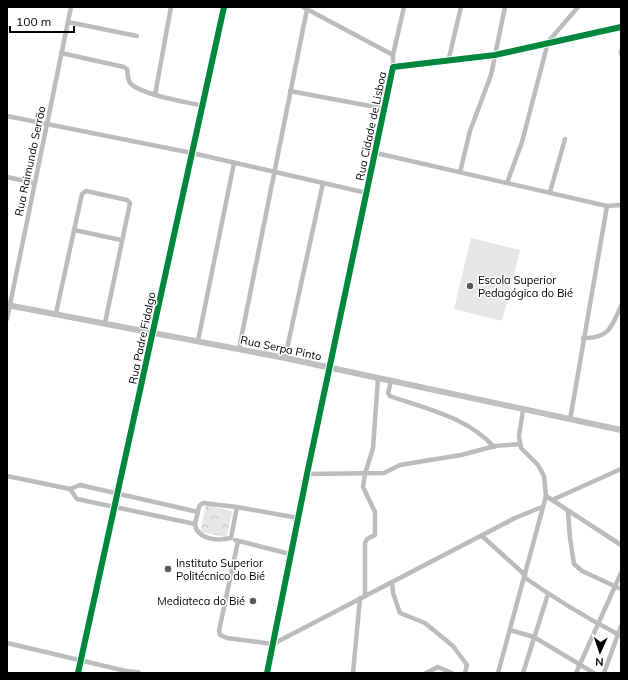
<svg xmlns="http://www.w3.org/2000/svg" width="628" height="680" viewBox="0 0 628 680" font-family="Mulish,sans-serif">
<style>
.grass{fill:#e7e7e7}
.park{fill:url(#park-crowns)}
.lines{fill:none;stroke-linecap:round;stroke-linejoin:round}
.street{stroke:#bcbcbc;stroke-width:4.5}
.secondary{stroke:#bfbfbf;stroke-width:6}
.cycleway-casing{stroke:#fff;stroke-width:8}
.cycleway{stroke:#00873e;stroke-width:6}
.poi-dot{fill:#595959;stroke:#fff;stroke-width:1.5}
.labels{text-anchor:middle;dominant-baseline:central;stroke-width:3;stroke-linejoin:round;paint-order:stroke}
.street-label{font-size:11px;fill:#000;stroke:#fff}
.poi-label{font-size:11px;fill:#000;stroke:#fff;text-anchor:start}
</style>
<defs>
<pattern id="park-crowns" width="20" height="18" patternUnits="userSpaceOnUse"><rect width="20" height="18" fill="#e7e7e7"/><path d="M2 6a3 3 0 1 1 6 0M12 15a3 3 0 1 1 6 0" fill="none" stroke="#c4c4c4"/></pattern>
</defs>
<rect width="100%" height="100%" fill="#fff"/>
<path class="grass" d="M 471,238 L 520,250 L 502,321 L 454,309 Z"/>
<path class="park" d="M 206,505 L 232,511 L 227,537 L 200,532 Z"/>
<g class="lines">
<g class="street">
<path d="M 303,7 L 393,55"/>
<path d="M 68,22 L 137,36"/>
<path d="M 621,51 L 621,54"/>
<path d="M 61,53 L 124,67 L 127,69 C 128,73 127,80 131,84 C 143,95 186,102 203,106"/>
<path d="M 448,62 L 461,7"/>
<path d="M 393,67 L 393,55 L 404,7"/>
<path d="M 290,91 L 386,109"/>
<path d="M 155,95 L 171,7"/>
<path d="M 7,116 L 192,153 L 367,193"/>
<path d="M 376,153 L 607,206 L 621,205"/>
<path d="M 460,172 L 470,131 L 491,75 L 505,7"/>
<path d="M 7,177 L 34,183"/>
<path d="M 507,183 L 522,142 L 548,42 L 578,7"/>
<path d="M 550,192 L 565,139"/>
<path d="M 74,230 L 121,240"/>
<path d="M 56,313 L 82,194 L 86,191 L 127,200 L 130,203 L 105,323"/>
<path d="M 7,319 L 71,7"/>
<path d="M 583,338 C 609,339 612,326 621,306"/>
<path d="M 198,341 L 234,163"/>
<path d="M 239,349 L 307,9"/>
<path d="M 285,358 L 323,183"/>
<path d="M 330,369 L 393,67 L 495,55 L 621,27"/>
<path d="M 391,381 L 388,393 L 390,396 C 426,409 467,417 494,447"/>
<path d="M 570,420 L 607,206"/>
<path d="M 307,474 L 384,473 L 400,465 L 461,455 L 495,446 L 520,444"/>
<path d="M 7,476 L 70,489"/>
<path d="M 80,485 L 198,512 L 199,506 L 203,503 L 237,507 L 231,538 C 218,541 197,540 195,524 L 77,499 L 70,489 Z"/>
<path d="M 546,496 L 621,545"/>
<path d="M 552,500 L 621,469"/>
<path d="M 237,507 L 298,518"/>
<path d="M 568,511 L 570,538 L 574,564 L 582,571 L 621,589"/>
<path d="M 195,524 L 198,512"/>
<path d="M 482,536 L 525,575"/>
<path d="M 235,540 L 290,554"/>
<path d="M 238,541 L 219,631 L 220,635 L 227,638 L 273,644 L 515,518 L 542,507"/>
<path d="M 524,577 C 555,599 587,618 621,636"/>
<path d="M 392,582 L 393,593 L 400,613 L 425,623 L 453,646 L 467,665 L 465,673"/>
<path d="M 365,596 L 365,543 L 367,539 L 375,535 L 375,512 L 363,487 L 365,474 L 373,448 L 378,378"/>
<path d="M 510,630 L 534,637 L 594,673"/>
<path d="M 7,643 L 130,672"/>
<path d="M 353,673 L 360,598"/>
<path d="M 426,673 L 438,667 L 452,673"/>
<path d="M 498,673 L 546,496 L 544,476 L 538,465 L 521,448 L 519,436 L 523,410"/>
<path d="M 523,673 L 548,594"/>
<path d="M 576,673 L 621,573"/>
<path d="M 604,673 L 621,626"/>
</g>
<g class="secondary">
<path d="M 7,305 L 285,358 L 621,430"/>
<path d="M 78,673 L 224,7"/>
<path d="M 130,673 L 130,672 L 138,673"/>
<path d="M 267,673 L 290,554 L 330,369"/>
</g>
<defs>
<g id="cycleway">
<path d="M 78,673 L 224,7"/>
<path d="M 267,673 L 307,474 L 393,67 L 495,55 L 621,27"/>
</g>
</defs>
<use href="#cycleway" class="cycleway-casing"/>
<use href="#cycleway" class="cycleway"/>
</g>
<g class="poi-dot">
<circle cx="470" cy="286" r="4"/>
<circle cx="168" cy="569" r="4"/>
<circle cx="253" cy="601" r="4"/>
</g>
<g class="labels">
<g class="street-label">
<text transform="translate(371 126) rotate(-78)">Rua Cidade de Lisboa</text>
<text transform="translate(30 161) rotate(-78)">Rua Raimundo Serrão</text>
<text transform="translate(142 338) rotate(-78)">Rua Padre Fidalgo</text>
<text transform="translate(281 348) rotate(12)">Rua Serpa Pinto</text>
</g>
<g class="poi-label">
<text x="478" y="280">Escola Superior<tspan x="478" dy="13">Pedagógica do Bié</tspan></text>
<text x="176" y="563">Instituto Superior<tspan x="176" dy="13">Politécnico do Bié</tspan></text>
<text x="245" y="601" text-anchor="end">Mediateca do Bié</text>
</g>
</g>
<rect width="628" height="680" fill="none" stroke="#000000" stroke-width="16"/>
<g transform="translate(600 652) rotate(183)" stroke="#ffffff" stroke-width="3" paint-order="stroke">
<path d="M0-3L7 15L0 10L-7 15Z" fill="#000000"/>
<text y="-6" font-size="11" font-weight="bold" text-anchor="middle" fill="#000000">N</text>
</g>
<path d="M10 26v6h64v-6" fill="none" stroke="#000000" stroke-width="2"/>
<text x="16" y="26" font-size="12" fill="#000000" stroke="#ffffff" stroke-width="3" paint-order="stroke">100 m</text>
</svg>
